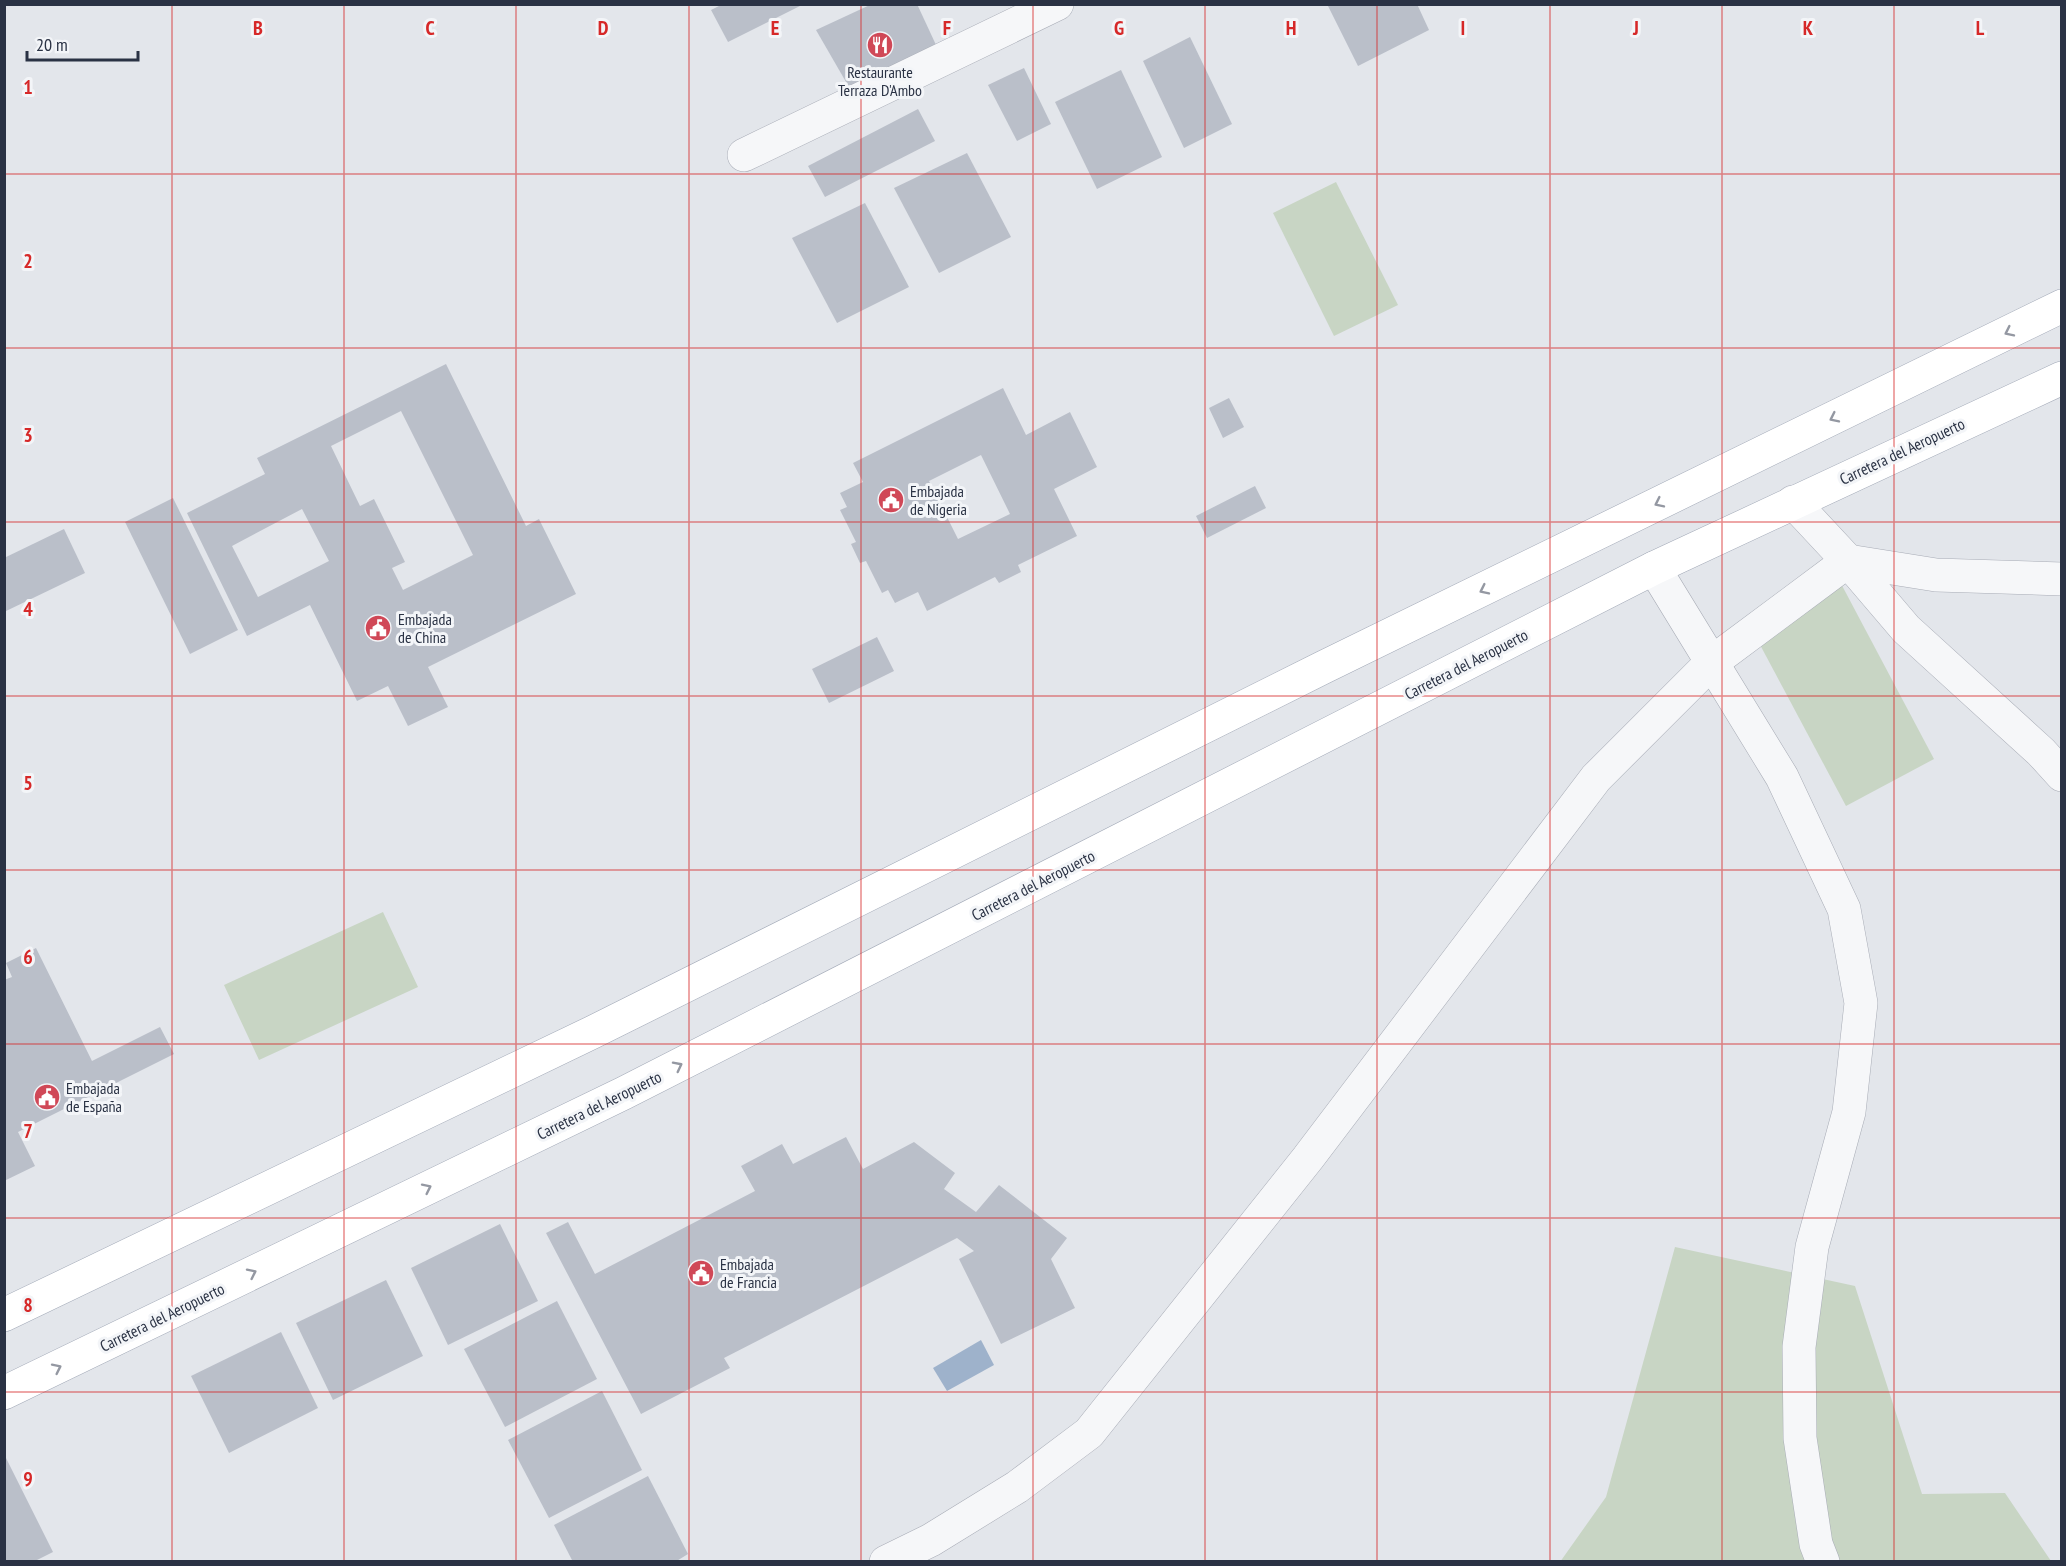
<svg xmlns="http://www.w3.org/2000/svg" width="2066" height="1566" viewBox="0 0 2066 1566" font-family="'PT Sans Narrow',sans-serif">
<style>
.green{fill:#c8d5c4}
.water{fill:#9eb2cb}
.building{fill:#babfc9;fill-rule:evenodd}
.lines{fill:none;stroke-linecap:round;stroke-linejoin:round}
.street-casing{stroke:#a8acb6;stroke-width:34}
.primary-casing{stroke:#a2a9b7;stroke-width:34}
.street{stroke:#f6f7f9;stroke-width:33}
.primary{stroke:#fff;stroke-width:33}
.oneway{stroke:#9498a2}
.grid{fill:none;stroke:#d62828;stroke-width:1.5;stroke-opacity:0.55}
.labels{text-anchor:middle;dominant-baseline:central;stroke-width:6;stroke-linejoin:round;paint-order:stroke}
.poi-label{font-size:16px;fill:#2a3244;stroke:#f3f5f8;text-anchor:start}
.street-label{font-size:16px;fill:#2a3244;stroke:#f3f5f8}
.grid-label{font-size:20px;text-anchor:middle;font-weight:bold;fill:#d62828;stroke:#f3f5f8;stroke-width:6;stroke-linejoin:round;paint-order:stroke}
</style>
<rect width="100%" height="100%" fill="#e3e6eb"/>
<g class="green">
<path d="M 1336,182 L 1398,305 L 1334,336 L 1273,213 Z"/>
<path d="M 1838,578 L 1934,759 L 1846,806 L 1750,626 Z"/>
<path d="M 383,912 L 418,987 L 259,1060 L 224,985 Z"/>
<path d="M 1675,1247 L 1855,1286 L 1922,1494 L 2005,1493 L 2051,1561 L 1560,1562 L 1606,1497 Z"/>
</g>
<path class="water" d="M 981,1340 L 994,1365 L 947,1391 L 933,1368 Z"/>
<g class="building">
<path d="M 723,4 L 804,4 L 728,42 L 711,10 Z"/>
<path d="M 872,4 L 917,4 L 943,60 L 857,101 L 816,30 Z"/>
<path d="M 1327,4 L 1417,4 L 1429,30 L 1358,66 Z"/>
<path d="M 1190,37 L 1232,124 L 1184,148 L 1143,61 Z"/>
<path d="M 1024,68 L 1051,124 L 1017,141 L 988,85 Z"/>
<path d="M 1121,70 L 1162,157 L 1097,189 L 1055,102 Z"/>
<path d="M 918,109 L 935,141 L 825,197 L 808,166 Z"/>
<path d="M 967,153 L 1011,237 L 939,273 L 894,188 Z"/>
<path d="M 865,203 L 909,287 L 837,323 L 792,238 Z"/>
<path d="M 446,364 L 526,526 L 539,519 L 576,594 L 428,667 L 448,707 L 408,726 L 388,686 L 357,701 L 310,605 L 247,636 L 187,513 L 265,474 L 257,458 ZM 401,411 L 473,555 L 403,590 L 392,568 L 405,562 L 374,499 L 360,506 L 331,446 ZM 302,509 L 329,561 L 258,597 L 232,546 Z"/>
<path d="M 1003,388 L 1026,435 L 1070,412 L 1097,467 L 1054,489 L 1077,536 L 1018,565 L 1021,572 L 999,583 L 995,577 L 927,611 L 918,592 L 895,603 L 888,590 L 882,593 L 866,561 L 860,563 L 851,544 L 856,542 L 840,510 L 847,507 L 840,493 L 863,482 L 853,463 ZM 981,455 L 1010,514 L 958,539 L 929,481 Z"/>
<path d="M 1229,398 L 1244,427 L 1223,438 L 1209,408 Z"/>
<path d="M 1255,486 L 1266,508 L 1207,538 L 1196,516 Z"/>
<path d="M 173,498 L 238,630 L 190,654 L 125,522 Z"/>
<path d="M 64,529 L 85,573 L 4,612 L 4,558 Z"/>
<path d="M 877,637 L 894,671 L 829,703 L 812,669 Z"/>
<path d="M 36,948 L 92,1061 L 160,1027 L 174,1054 L 18,1132 L 35,1166 L 4,1181 L 4,980 L 12,977 L 6,963 Z"/>
<path d="M 846,1137 L 863,1169 L 914,1142 L 955,1173 L 944,1189 L 976,1212 L 999,1185 L 1067,1238 L 1051,1259 L 1075,1308 L 1001,1344 L 959,1259 L 974,1251 L 957,1238 L 724,1358 L 730,1368 L 641,1414 L 546,1233 L 568,1222 L 595,1274 L 755,1191 L 741,1166 L 782,1144 L 793,1164 Z"/>
<path d="M 500,1224 L 538,1301 L 448,1345 L 411,1268 Z"/>
<path d="M 386,1280 L 423,1356 L 333,1400 L 296,1323 Z"/>
<path d="M 557,1301 L 597,1379 L 505,1427 L 464,1349 Z"/>
<path d="M 281,1332 L 318,1408 L 229,1453 L 191,1376 Z"/>
<path d="M 602,1391 L 642,1470 L 549,1518 L 508,1440 Z"/>
<path d="M 4,1454 L 53,1552 L 33,1562 L 4,1562 Z"/>
<path d="M 648,1476 L 688,1554 L 675,1562 L 573,1562 L 554,1525 Z"/>
</g>
<g class="lines">
<defs>
<g id="street">
<path d="M 744,155 L 1057,4"/>
<path d="M 1793,502 L 1848,561 L 1906,629 L 2041,752 L 2062,775"/>
<path d="M 1654,568 L 1782,777 L 1844,909 L 1861,1003 L 1849,1112 L 1812,1247 L 1799,1347 L 1800,1438 L 1816,1544 L 1823,1562"/>
<path d="M 886,1562 L 931,1540 L 1017,1487 L 1089,1433 L 1308,1158 L 1596,778 L 1711,663 L 1848,561 L 1936,575 L 2062,579"/>
</g>
<g id="primary">
<path d="M 4,1315 L 593,1032 L 1324,667 L 2062,306"/>
<path d="M 4,1393 L 624,1093 L 1654,568 L 2062,378"/>
</g>
</defs>
<use href="#street" class="street-casing"/>
<use href="#primary" class="primary-casing"/>
<use href="#street" class="street"/>
<use href="#primary" class="primary"/>
</g>
<defs><path id="oneway-chevron" d="M-2-3.5L2.5 0L-2 3.5" fill="none" stroke-width="1.6" stroke-linecap="round" stroke-linejoin="round" transform="scale(1.5)"/></defs>
<g class="oneway">
<use href="#oneway-chevron" transform="translate(2009 332) rotate(154)"/>
<use href="#oneway-chevron" transform="translate(1834 418) rotate(154)"/>
<use href="#oneway-chevron" transform="translate(1659 503) rotate(154)"/>
<use href="#oneway-chevron" transform="translate(1484 590) rotate(154)"/>
<use href="#oneway-chevron" transform="translate(678 1066) rotate(-27)"/>
<use href="#oneway-chevron" transform="translate(427 1188) rotate(-26)"/>
<use href="#oneway-chevron" transform="translate(252 1273) rotate(-26)"/>
<use href="#oneway-chevron" transform="translate(57 1368) rotate(-26)"/>
</g>
<path class="grid" d="M 172,4 L 172,1562M 344,4 L 344,1562M 516,4 L 516,1562M 689,4 L 689,1562M 861,4 L 861,1562M 1033,4 L 1033,1562M 1205,4 L 1205,1562M 1377,4 L 1377,1562M 1550,4 L 1550,1562M 1722,4 L 1722,1562M 1894,4 L 1894,1562M 4,174 L 2062,174M 4,348 L 2062,348M 4,522 L 2062,522M 4,696 L 2062,696M 4,870 L 2062,870M 4,1044 L 2062,1044M 4,1218 L 2062,1218M 4,1392 L 2062,1392"/>
<defs>
<symbol id="restaurant-disc" viewBox="-11 -11 22 22"><circle r="9.5" fill="#d04857" stroke="#f3f5f8"/><path d="M-5-6h1v4h1v-4h1v4h1v-4h1v5L-1.5 .5V6h-2V.5L-5-1ZM5-6V6H3V1.5H1.5Q1.5-4 5-6Z" fill="#fff"/></symbol>
<symbol id="civic-disc" viewBox="-11 -11 22 22"><circle r="9.5" fill="#d04857" stroke="#f3f5f8"/><path d="M-.6-6.5H3V-4.5H.6V-3L4-1V1h2V6H-6V1h2V-1L-.6-3ZM-1.2 2.5V6h2.4V2.5Z" fill="#fff"/></symbol>
</defs>
<g fill-rule="evenodd">
<use href="#restaurant-disc" x="865" y="30" width="30" height="30"/>
<use href="#civic-disc" x="876" y="485" width="30" height="30"/>
<use href="#civic-disc" x="363" y="613" width="30" height="30"/>
<use href="#civic-disc" x="32" y="1082" width="30" height="30"/>
<use href="#civic-disc" x="686" y="1258" width="30" height="30"/>
</g>
<g class="labels">
<g class="poi-label">
<text x="880" y="72" text-anchor="middle">Restaurante<tspan x="880" dy="18">Terraza D'Ambo</tspan></text>
<text x="910" y="491">Embajada<tspan x="910" dy="18">de Nigeria</tspan></text>
<text x="398" y="619">Embajada<tspan x="398" dy="18">de China</tspan></text>
<text x="66" y="1088">Embajada<tspan x="66" dy="18">de España</tspan></text>
<text x="720" y="1264">Embajada<tspan x="720" dy="18">de Francia</tspan></text>
</g>
<g class="street-label">
<text transform="translate(1902 451) rotate(-25)">Carretera del Aeropuerto</text>
<text transform="translate(1466 664) rotate(-27)">Carretera del Aeropuerto</text>
<text transform="translate(1033 885) rotate(-27)">Carretera del Aeropuerto</text>
<text transform="translate(599 1105) rotate(-26)">Carretera del Aeropuerto</text>
<text transform="translate(162 1317) rotate(-26)">Carretera del Aeropuerto</text>
</g>
</g>
<g class="grid-label">
<text x="258" y="35">B</text>
<text x="430" y="35">C</text>
<text x="603" y="35">D</text>
<text x="775" y="35">E</text>
<text x="947" y="35">F</text>
<text x="1119" y="35">G</text>
<text x="1291" y="35">H</text>
<text x="1463" y="35">I</text>
<text x="1636" y="35">J</text>
<text x="1808" y="35">K</text>
<text x="1980" y="35">L</text>
<text x="28" y="94">1</text>
<text x="28" y="268">2</text>
<text x="28" y="442">3</text>
<text x="28" y="616">4</text>
<text x="28" y="790">5</text>
<text x="28" y="964">6</text>
<text x="28" y="1138">7</text>
<text x="28" y="1312">8</text>
<text x="28" y="1486">9</text>
</g>
<rect width="2066" height="1566" fill="none" stroke="#2a3244" stroke-width="12"/>
<path d="M27 51v9h111v-9" fill="none" stroke="#2a3244" stroke-width="3"/>
<text x="36" y="51" font-size="18" fill="#2a3244" stroke="#f3f5f8" stroke-width="4.5" paint-order="stroke">20 m</text>
</svg>
